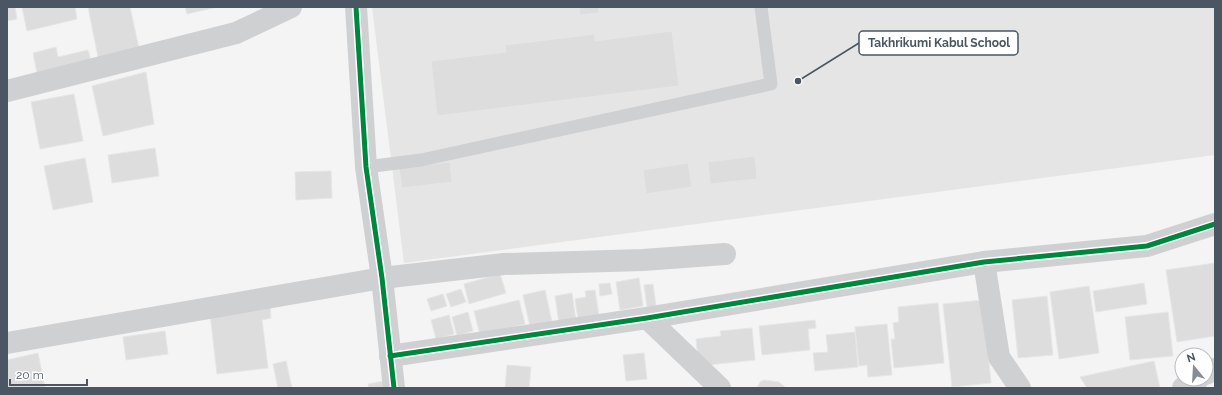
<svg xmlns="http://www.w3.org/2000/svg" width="1222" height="395" viewBox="0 0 1222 395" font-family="Raleway,sans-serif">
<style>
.education{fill:#e6e5e6}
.building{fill:#ddddde;stroke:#e5e6e7}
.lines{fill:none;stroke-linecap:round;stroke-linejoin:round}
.lane{stroke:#ced0d2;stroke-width:13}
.street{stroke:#ced0d2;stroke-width:22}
.cycleway-casing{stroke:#fff;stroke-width:8}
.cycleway{stroke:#00873e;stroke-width:5}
.leader{fill:none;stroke:#4a5661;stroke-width:1.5}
.callout-dot{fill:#4a5661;stroke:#fff;stroke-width:1.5}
.callout{fill:#fff;stroke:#4a5661;stroke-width:1.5}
.callout-label{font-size:12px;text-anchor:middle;font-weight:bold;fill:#4a5661}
</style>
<rect width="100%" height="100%" fill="#f4f4f4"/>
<path class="education" d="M 372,7 L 1215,7 L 1215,155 L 404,263 Z"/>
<g class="building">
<path d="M 7,7 L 15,7 L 17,19 L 7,21 Z"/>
<path d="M 22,7 L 75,7 L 77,19 L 27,31 Z"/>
<path d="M 88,7 L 130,7 L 140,53 L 99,62 Z"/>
<path d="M 185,7 L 217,7 L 187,14 Z"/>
<path d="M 579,7 L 598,7 L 599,13 L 580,15 Z"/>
<path d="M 672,31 L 679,86 L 437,116 L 431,61 L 506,52 L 505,45 L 595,34 L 595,41 Z"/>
<path d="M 56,47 L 58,57 L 88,50 L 91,61 L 37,73 L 33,53 Z"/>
<path d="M 146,72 L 154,124 L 103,136 L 92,86 Z"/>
<path d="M 74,94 L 83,141 L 40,149 L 31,102 Z"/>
<path d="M 155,148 L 159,176 L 112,183 L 108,155 Z"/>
<path d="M 755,156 L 757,179 L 710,184 L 708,162 Z"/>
<path d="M 85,158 L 93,202 L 53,210 L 44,166 Z"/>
<path d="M 450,162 L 452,182 L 402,188 L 399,168 Z"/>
<path d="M 688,163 L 692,187 L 646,194 L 643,170 Z"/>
<path d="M 331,171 L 332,198 L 296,200 L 295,172 Z"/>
<path d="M 1215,263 L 1215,336 L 1177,342 L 1166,270 Z"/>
<path d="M 500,274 L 506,293 L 469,304 L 464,284 Z"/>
<path d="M 639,278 L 643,306 L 620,310 L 616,282 Z"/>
<path d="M 610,283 L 612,294 L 600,296 L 599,284 Z"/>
<path d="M 1144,283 L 1147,304 L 1096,312 L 1093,291 Z"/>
<path d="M 653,284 L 656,306 L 647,307 L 644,285 Z"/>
<path d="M 1089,286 L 1099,353 L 1059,359 L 1050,292 Z"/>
<path d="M 461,289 L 466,302 L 451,307 L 446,294 Z"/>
<path d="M 545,290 L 553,327 L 531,331 L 523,295 Z"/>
<path d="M 595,290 L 599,316 L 578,319 L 575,299 L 586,297 L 585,291 Z"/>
<path d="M 572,293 L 576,321 L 559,323 L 555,296 Z"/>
<path d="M 443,294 L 447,306 L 431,311 L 427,299 Z"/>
<path d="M 1047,296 L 1053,355 L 1018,358 L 1012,300 Z"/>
<path d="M 519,300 L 525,324 L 480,335 L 474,311 Z"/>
<path d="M 983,300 L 991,383 L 952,387 L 943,304 Z"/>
<path d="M 938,303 L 944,363 L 894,368 L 891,339 L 895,339 L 893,323 L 899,322 L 898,307 Z"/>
<path d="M 270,306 L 271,318 L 262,320 L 268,368 L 217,374 L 210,314 Z"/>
<path d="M 468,312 L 473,331 L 457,336 L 452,317 Z"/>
<path d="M 1168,312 L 1173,356 L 1130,360 L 1125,317 Z"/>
<path d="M 449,315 L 454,334 L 436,339 L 431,320 Z"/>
<path d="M 815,320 L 816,328 L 808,329 L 810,350 L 762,355 L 759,326 Z"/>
<path d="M 887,324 L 892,375 L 868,377 L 867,365 L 859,366 L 855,327 Z"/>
<path d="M 752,328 L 755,360 L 699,366 L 696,339 L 721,336 L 720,331 Z"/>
<path d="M 165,331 L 168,354 L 126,360 L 123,337 Z"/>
<path d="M 855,332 L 858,367 L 815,371 L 813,353 L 828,352 L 826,335 Z"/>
<path d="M 38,353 L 45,388 L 7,388 L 7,360 Z"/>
<path d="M 644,353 L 647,379 L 626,381 L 623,355 Z"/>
<path d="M 286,361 L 292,388 L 278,388 L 273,364 Z"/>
<path d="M 1154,361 L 1160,388 L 1087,388 L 1080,377 Z"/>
<path d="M 507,365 L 531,367 L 529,388 L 505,388 Z"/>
<path d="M 389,380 L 390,388 L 369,388 L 368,384 Z"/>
<path d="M 764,380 L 779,382 L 786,388 L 757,388 L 760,382 Z"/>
</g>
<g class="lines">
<path class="lane" d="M 366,167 L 421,160 L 771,84 L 761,7"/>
<g class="street">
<path d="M 356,7 L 366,167 L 382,278 L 394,388"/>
<path d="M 7,91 L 236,33 L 291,7"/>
<path d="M 984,262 L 999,357 L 1020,388"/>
<path d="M 647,318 L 720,388"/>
<path d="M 7,343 L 382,278 L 504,264 L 643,260 L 725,254"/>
<path d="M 390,356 L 647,318 L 984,262 L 1147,246 L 1215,224"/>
<path d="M 1206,374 L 1215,369"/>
<path d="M 1183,388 L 1198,379"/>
</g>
<defs>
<g id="cycleway">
<path d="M 356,7 L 366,167 L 382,278 L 394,388"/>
<path d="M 390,356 L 647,318 L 984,262 L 1147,246 L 1215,224"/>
</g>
</defs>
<use href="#cycleway" class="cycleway-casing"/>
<use href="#cycleway" class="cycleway"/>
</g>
<path class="leader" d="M798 81L859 43"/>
<circle class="callout-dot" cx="798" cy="81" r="4"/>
<rect class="callout" x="859" y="31" width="159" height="24" rx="4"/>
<g class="callout-label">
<text x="939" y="47">Takhrikumi Kabul School</text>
</g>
<rect width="1222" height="395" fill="none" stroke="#4a5661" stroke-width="16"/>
<g transform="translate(1194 367) rotate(342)"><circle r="19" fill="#ffffff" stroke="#b7bbc0"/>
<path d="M0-3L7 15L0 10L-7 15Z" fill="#868d94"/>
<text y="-6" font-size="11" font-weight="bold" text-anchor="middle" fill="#4a5661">N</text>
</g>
<path d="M10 379v6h77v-6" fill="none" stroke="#4a5661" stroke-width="2"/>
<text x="16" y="379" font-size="12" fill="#4a5661" stroke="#ffffff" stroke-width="3" paint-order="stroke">20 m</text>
</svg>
